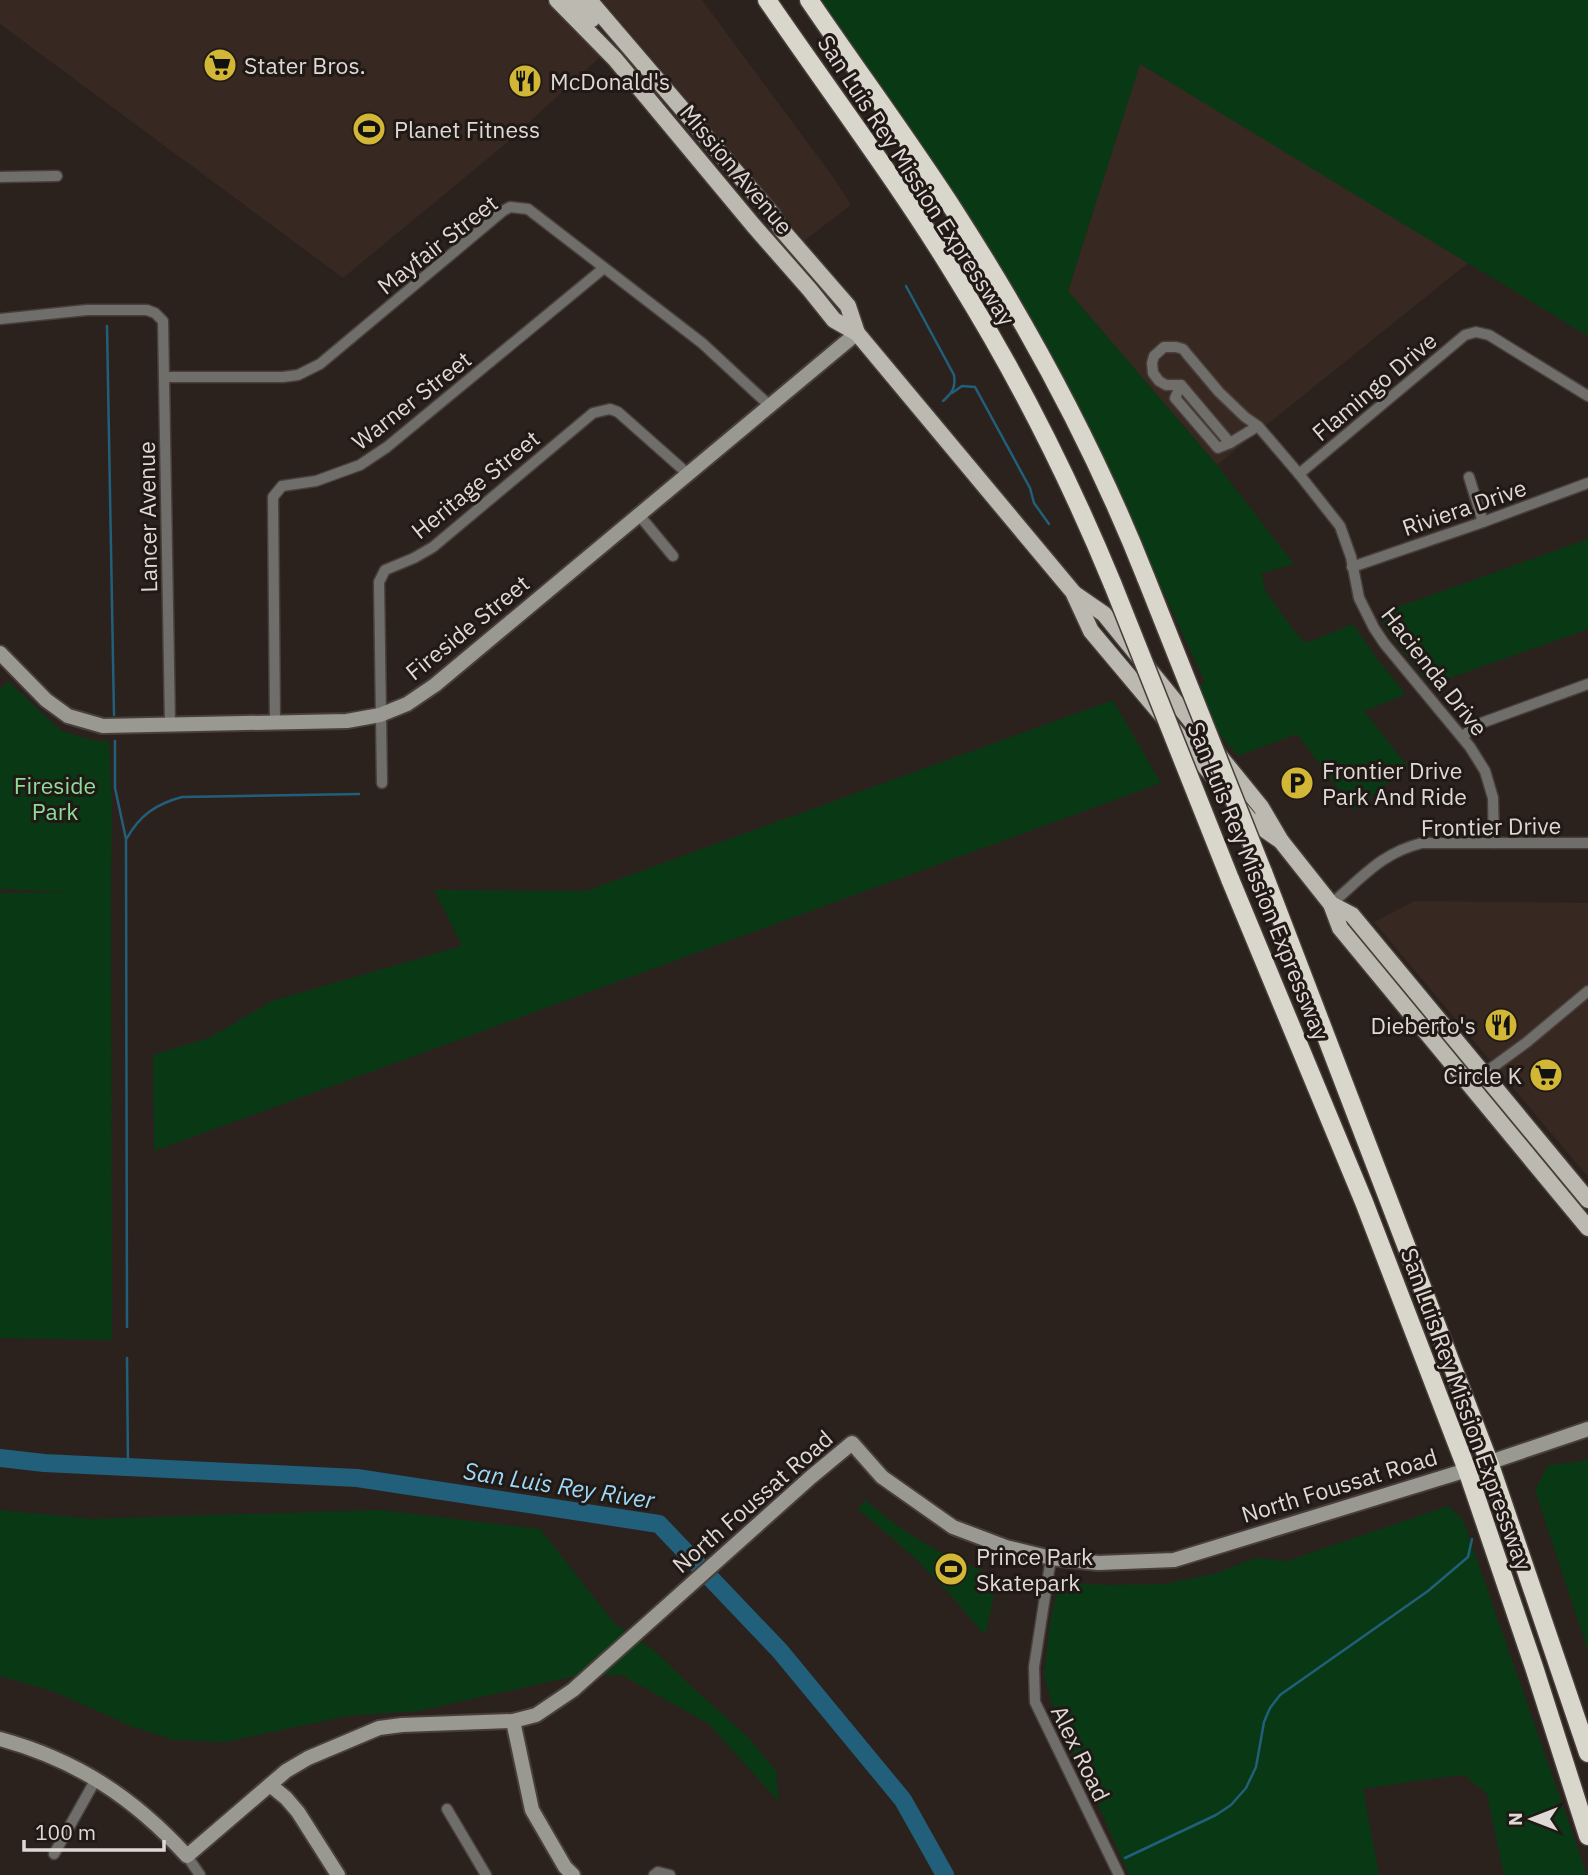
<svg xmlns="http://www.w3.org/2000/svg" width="1588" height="1875" viewBox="0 0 1588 1875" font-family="'IBM Plex Sans',sans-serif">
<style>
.built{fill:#372821}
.green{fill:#093914}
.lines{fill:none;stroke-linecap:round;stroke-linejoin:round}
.stream{stroke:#215f7a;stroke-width:2.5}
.river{stroke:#215f7a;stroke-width:18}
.street-casing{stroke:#483f3b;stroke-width:13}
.secondary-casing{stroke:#483f3b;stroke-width:18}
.primary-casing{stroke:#483f3b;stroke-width:19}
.highway-casing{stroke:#483f3b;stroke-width:21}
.street{stroke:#6f6e6a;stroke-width:10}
.secondary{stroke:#9a9991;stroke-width:14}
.primary{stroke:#bbb9b0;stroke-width:16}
.highway{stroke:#d9d7cc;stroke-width:18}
.highway-bridge-casing{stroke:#483f3b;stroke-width:21;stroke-linecap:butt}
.highway-bridge{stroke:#d9d7cc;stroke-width:18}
.labels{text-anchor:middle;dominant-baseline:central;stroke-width:6;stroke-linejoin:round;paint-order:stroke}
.poi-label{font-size:23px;fill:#dfd9d6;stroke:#211915;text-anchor:start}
.street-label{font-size:23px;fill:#dfd9d6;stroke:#211915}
.park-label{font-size:23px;fill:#8ddc97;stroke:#211915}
.water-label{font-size:24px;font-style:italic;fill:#9dd9f8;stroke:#211915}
</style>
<rect width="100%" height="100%" fill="#2b221e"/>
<g class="built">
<path d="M 0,0 L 545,0 L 601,56 L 503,146 L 343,278 L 0,24 Z"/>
<path d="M 602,0 L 702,0 L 833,177 L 851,205 L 804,241 L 744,166 Z"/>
<path d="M 1140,63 L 1468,263 L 1217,465 L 1068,291 Z"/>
<path d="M 1414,901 L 1588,903 L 1588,1177 L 1374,922 Z"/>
</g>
<g class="green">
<path d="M 821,0 L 1588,0 L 1588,336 L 1140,64 L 1068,291 L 1217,465 L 1294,564 L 1261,573 L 1266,592 L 1298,636 L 1306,643 L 1353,624 L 1378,660 L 1405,693 L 1400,697 L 1364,711 L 1408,767 L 1354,810 L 1297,734 L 1238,756 L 1184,692 L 1205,683 L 1160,584 L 1064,381 L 985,244 Z"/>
<path d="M 1588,539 L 1588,629 L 1430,685 L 1384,626 L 1378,614 Z"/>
<path d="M 8,681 L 61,731 L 95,741 L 109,741 L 112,803 L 111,892 L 112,1340 L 0,1338 L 0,893 L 71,892 L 0,889 L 0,690 Z"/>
<path d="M 1113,700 L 1161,783 L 154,1151 L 153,1055 L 209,1038 L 272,1001 L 462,946 L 434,890 L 586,891 Z"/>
<path d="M 1588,1459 L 1588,1651 L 1535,1490 L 1548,1465 C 1562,1463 1574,1464 1588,1459 Z"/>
<path d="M 865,1500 C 908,1537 945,1557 998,1577 L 986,1632 L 983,1633 L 949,1593 L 913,1556 L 858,1509 Z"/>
<path d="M 1448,1506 L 1463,1520 L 1587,1875 L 1504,1875 L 1487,1794 L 1464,1775 L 1421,1780 L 1363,1789 L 1379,1875 L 1129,1875 L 1087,1779 L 1059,1726 L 1044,1676 L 1050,1622 L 1058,1587 L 1071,1583 L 1107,1585 L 1165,1584 L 1217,1573 L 1255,1558 L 1287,1561 Z"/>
<path d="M 0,1510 L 91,1519 L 380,1510 L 540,1529 L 614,1623 L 656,1652 L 695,1690 L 747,1736 L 776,1771 L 779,1802 L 709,1724 L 622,1675 L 575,1676 L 418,1711 L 348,1716 L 225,1742 L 175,1740 L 133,1727 L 55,1692 L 0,1676 Z"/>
</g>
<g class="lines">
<g class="stream">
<path d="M 906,286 L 954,375 C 956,388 952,393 943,401"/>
<path d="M 107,326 L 114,715"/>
<path d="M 952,393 L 962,386 L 975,387 L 1030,488 L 1034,503 L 1049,524"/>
<path d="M 115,741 L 115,788 L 126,839 L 127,1327"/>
<path d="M 127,838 C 140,815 156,804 182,797 L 359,794"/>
<path d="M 127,1358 L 128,1467"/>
<path d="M 1125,1858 L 1216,1815 L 1231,1805 L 1246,1788 L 1256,1767 L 1264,1722 L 1270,1708 L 1280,1695 L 1428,1591 L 1468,1557 L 1472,1539"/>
</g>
<path class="river" d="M 0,1458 L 44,1463 L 357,1478 L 659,1524 L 780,1651 L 903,1800 L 945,1875"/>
<defs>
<g id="street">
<path d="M 0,177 L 57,176"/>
<path d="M 0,319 L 87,310 L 147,310 L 155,313 L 163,321 L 170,724"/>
<path d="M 164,377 L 283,377 L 298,375 L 320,364 L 503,211 L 510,207 L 528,209 L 702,343 L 770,406"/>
<path d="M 1181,385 L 1175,398 L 1218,448 L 1230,443"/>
<path d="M 1258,426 L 1230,443 L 1181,385 L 1166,385 L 1159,381 L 1153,373 L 1152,363 L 1154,356 L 1164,347 L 1176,347 L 1183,349 L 1187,354 L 1219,392 L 1245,417 L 1258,426 L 1299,474 L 1340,526 L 1351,557 L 1359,598 L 1374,628 L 1384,643 L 1470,747 L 1485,771 L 1493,798 L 1494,843"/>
<path d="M 1299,474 L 1465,335 L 1476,332 L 1489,335 L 1588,396"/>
<path d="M 1469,477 L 1483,522"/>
<path d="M 639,515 L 673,556"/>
<path d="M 1352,567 L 1483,522 L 1588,483"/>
<path d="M 275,722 L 273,497 L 282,486 L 316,481 L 360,465 L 387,447 L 604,268"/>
<path d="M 1462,737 L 1476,725 L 1588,684"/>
<path d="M 382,783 L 379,582 L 385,570 L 414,558 L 433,547 L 593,413 L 610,409 L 618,412 L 688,474"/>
<path d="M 1331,904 C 1362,878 1381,853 1422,843 L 1588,843"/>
<path d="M 1482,1075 L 1527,1042 L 1588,991"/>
<path d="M 1051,1558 L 1034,1667 L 1035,1702 L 1119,1875"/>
<path d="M 447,1809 L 486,1875"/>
<path d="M 54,1854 L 96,1779"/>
<path d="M 187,1856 L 200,1875"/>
<path d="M 654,1875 L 658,1872 L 670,1875"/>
</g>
<g id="secondary">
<path d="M 0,653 L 46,700 L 68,716 L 103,726 L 347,721 L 380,715 L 407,704 L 435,685 L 857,333"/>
<path d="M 513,1721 L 532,1810 L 565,1867 L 573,1875"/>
<path d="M 0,1739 C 77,1760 134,1798 187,1856 L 286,1771 L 308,1758 L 379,1728 L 402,1725 L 513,1721 L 536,1715 L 573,1690 L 811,1477 L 852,1443 L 882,1477 L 953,1527 L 1006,1547 L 1051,1558 L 1098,1563 L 1174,1560 L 1467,1470 L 1588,1429"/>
<path d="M 270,1785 L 286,1798 L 298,1812 L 338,1875"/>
</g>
<g id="primary">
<path d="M 557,0 L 615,59 L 753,225 L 810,290 L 834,320 L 857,333 L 1073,592 L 1091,631 L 1249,819 L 1281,841"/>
<path d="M 574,0 L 592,19"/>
<path d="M 589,0 L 772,214 L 782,230 L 848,306 L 857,333"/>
<path d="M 1075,594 L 1104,614 L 1261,807 L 1281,841 L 1331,904 L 1340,928 L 1588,1228"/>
<path d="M 1331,904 L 1352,915 L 1588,1200"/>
</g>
<g id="highway">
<path d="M 767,0 C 830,92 898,182 956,277 C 1017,375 1069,478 1113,585"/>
<path d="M 809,0 C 858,72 910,142 957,215 C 1030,329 1096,451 1146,578"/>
<path d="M 1263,872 L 1489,1462 L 1588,1753"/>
<path d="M 1230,879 L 1364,1202 L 1467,1470 L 1534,1667 L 1588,1836"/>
</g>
</defs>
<use href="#street" class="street-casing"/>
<use href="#secondary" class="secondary-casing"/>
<use href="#primary" class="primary-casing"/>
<use href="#highway" class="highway-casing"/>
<use href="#street" class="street"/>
<use href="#secondary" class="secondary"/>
<use href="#primary" class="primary"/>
<use href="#highway" class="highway"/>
<defs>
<g id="highway-bridge">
<path d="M 1146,578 L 1263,872"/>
<path d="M 1113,585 L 1230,879"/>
</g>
</defs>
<use href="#highway-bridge" class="highway-bridge-casing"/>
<use href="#highway-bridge" class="highway-bridge"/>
</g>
<defs>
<symbol id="supermarket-disc" viewBox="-11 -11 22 22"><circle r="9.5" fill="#d2b736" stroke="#211915"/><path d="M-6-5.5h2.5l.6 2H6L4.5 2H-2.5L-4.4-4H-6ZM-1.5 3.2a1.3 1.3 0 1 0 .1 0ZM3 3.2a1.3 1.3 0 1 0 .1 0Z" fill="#111"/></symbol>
<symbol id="restaurant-disc" viewBox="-11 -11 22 22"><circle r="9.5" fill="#d2b736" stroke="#211915"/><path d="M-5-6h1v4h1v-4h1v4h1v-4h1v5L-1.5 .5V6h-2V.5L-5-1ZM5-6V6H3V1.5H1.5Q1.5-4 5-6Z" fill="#111"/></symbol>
<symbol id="stadium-disc" viewBox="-11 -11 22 22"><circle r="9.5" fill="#d2b736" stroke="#211915"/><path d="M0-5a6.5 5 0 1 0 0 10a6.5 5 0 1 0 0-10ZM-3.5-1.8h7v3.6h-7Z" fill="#111"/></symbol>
<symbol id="parking-disc" viewBox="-11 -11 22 22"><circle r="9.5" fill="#d2b736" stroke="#211915"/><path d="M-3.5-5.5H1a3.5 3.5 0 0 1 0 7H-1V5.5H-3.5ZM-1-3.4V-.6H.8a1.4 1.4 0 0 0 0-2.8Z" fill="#111"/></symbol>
</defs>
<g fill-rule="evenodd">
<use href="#supermarket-disc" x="201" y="46" width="38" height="38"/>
<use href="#restaurant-disc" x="506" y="62" width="38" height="38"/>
<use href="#stadium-disc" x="350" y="110" width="38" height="38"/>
<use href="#parking-disc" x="1278" y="764" width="38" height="38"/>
<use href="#restaurant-disc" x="1482" y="1006" width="38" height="38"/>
<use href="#supermarket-disc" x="1527" y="1056" width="38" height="38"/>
<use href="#stadium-disc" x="932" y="1550" width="38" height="38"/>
</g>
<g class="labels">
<g class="poi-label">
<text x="244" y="65">Stater Bros.</text>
<text x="550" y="81">McDonald's</text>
<text x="394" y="129">Planet Fitness</text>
<text x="1322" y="770">Frontier Drive<tspan x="1322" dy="26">Park And Ride</tspan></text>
<text x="1476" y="1025" text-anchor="end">Dieberto's</text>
<text x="1522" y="1075" text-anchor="end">Circle K</text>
<text x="976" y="1556">Prince Park<tspan x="976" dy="26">Skatepark</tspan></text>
</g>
<g class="street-label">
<text transform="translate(737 169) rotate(50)">Mission Avenue</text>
<text transform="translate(917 180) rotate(57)">San Luis Rey Mission Expressway</text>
<text transform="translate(437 244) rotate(-38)">Mayfair Street</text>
<text transform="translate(1374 386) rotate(-40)">Flamingo Drive</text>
<text transform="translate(411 400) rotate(-38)">Warner Street</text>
<text transform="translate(475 484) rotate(-39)">Heritage Street</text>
<text transform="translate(1464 507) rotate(-19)">Riviera Drive</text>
<text transform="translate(147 517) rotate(-91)">Lancer Avenue</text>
<text transform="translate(467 627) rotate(-39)">Fireside Street</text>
<text transform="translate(1435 671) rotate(52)">Hacienda Drive</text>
<text transform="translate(1491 826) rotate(-1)">Frontier Drive</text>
<text transform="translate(1259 881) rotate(68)">San Luis Rey Mission Expressway</text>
<text transform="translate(1467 1409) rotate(70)">San Luis Rey Mission Expressway</text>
<text transform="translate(1339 1485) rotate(-17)">North Foussat Road</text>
<text transform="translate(752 1501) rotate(-41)">North Foussat Road</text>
<text transform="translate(1081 1753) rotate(64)">Alex Road</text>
</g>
<g class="park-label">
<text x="55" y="785">Fireside<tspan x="55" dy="26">Park</tspan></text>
</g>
<g class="water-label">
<text transform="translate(559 1485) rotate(9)">San Luis Rey River</text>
</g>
</g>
<g transform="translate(1532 1819) rotate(270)" stroke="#211915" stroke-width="5" paint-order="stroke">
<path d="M0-5L12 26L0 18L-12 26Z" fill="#dfd9d6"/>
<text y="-10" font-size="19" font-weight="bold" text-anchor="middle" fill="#dfd9d6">N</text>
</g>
<path d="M24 1840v10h140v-10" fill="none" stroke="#dfd9d6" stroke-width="3.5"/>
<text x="35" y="1840" font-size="21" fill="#dfd9d6" stroke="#211915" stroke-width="5" paint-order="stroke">100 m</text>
</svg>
